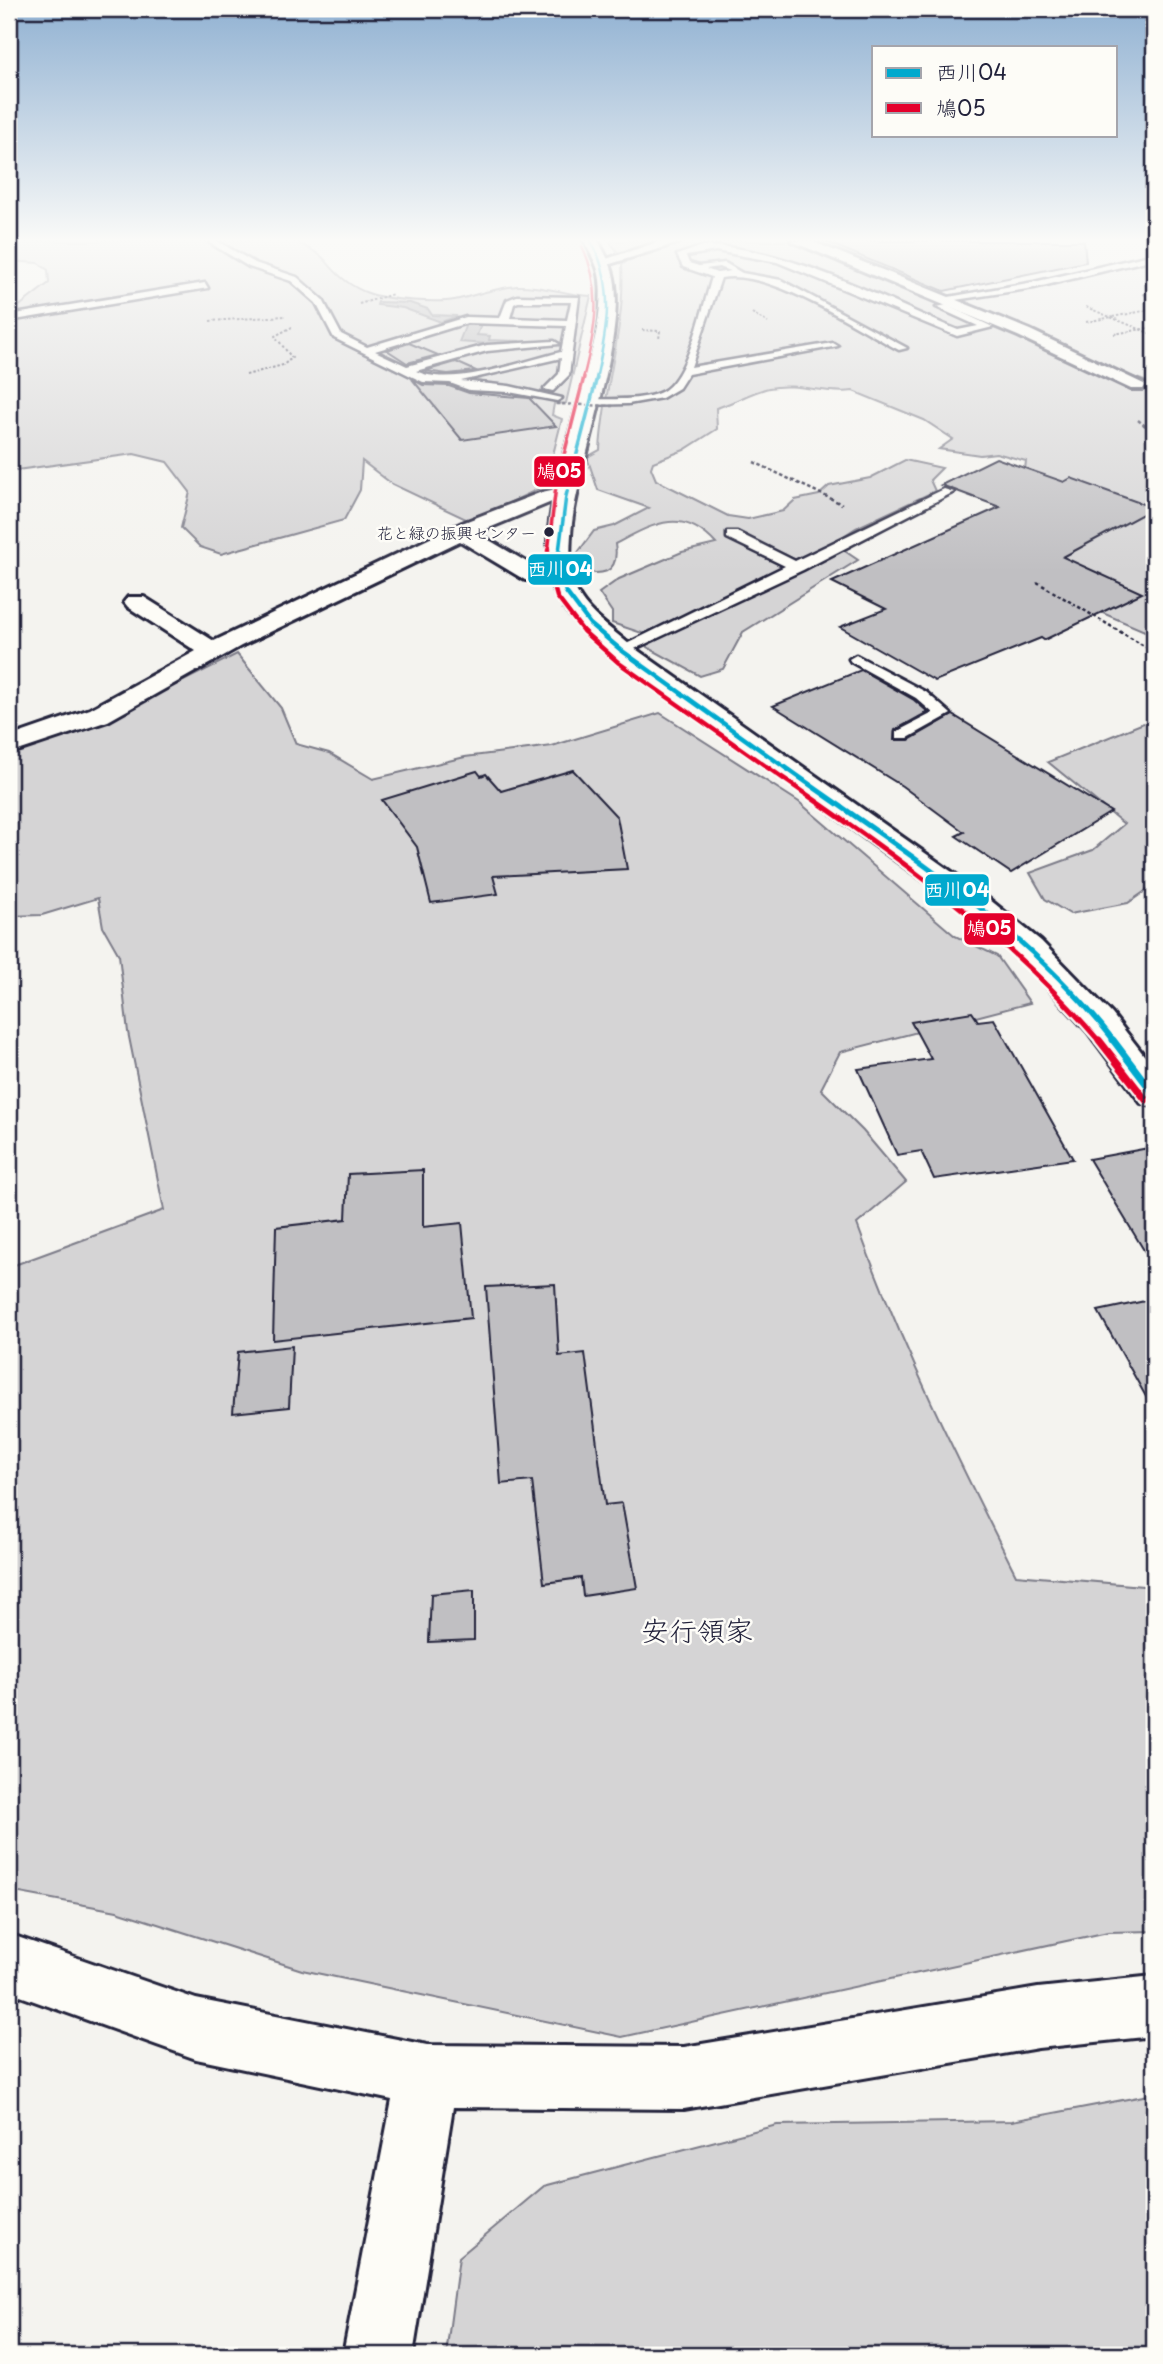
<svg xmlns="http://www.w3.org/2000/svg" width="1163" height="2364" viewBox="0 0 1163 2364" font-family="'Playpen Sans','Klee One',sans-serif">
<style>
.built{fill:#e4e3e2}
.green{fill:#d5d4d5;stroke:#7c7b88;stroke-width:2}
.water{fill:#acacb2;stroke:#757582;stroke-width:2}
.building{fill:#c0bfc2;stroke:#22223b;stroke-width:2}
.lines{fill:none;stroke-linecap:round;stroke-linejoin:round}
.lane-casing{stroke:#22223b;stroke-width:5}
.street-casing{stroke:#22223b;stroke-width:6}
.secondary-casing{stroke:#22223b;stroke-width:6}
.path-far1{stroke:#22223b;stroke-width:2;stroke-dasharray:2.5 2;stroke-linecap:butt}
.path{stroke:#22223b;stroke-width:2.5;stroke-dasharray:3.5 2.5;stroke-linecap:butt}
.lane{fill:#fdfcf7;fill-rule:evenodd}
.street{fill:#fdfcf7;fill-rule:evenodd}
.secondary{fill:#fdfcf7;fill-rule:evenodd}
.path-bridge{stroke:#22223b;stroke-width:2.5;stroke-dasharray:3.5 2.5;stroke-linecap:butt}
.bus-1-far4-casing{stroke:#fdfcf7;stroke-width:4.5}
.bus-1-far3-casing{stroke:#fdfcf7;stroke-width:6}
.bus-1-far2-casing{stroke:#fdfcf7;stroke-width:8}
.bus-1-far1-casing{stroke:#fdfcf7;stroke-width:10}
.bus-1-casing{stroke:#fdfcf7;stroke-width:12}
.bus-2-far4-casing{stroke:#fdfcf7;stroke-width:4.5}
.bus-2-far3-casing{stroke:#fdfcf7;stroke-width:6}
.bus-2-far2-casing{stroke:#fdfcf7;stroke-width:8}
.bus-2-far1-casing{stroke:#fdfcf7;stroke-width:10}
.bus-2-casing{stroke:#fdfcf7;stroke-width:12}
.bus-1-far4{stroke:#00a9ce;stroke-width:2.5}
.bus-1-far3{stroke:#00a9ce;stroke-width:3.5}
.bus-1-far2{stroke:#00a9ce;stroke-width:4.5}
.bus-1-far1{stroke:#00a9ce;stroke-width:5}
.bus-1{stroke:#00a9ce;stroke-width:7}
.bus-2-far4{stroke:#e4002b;stroke-width:2.5}
.bus-2-far3{stroke:#e4002b;stroke-width:3.5}
.bus-2-far2{stroke:#e4002b;stroke-width:4.5}
.bus-2-far1{stroke:#e4002b;stroke-width:5}
.bus-2{stroke:#e4002b;stroke-width:7}
.bus-dot{fill:#22223b;stroke:#fdfcf7;stroke-width:2.5}
.labels{text-anchor:middle;dominant-baseline:central;stroke-width:5;stroke-linejoin:round;paint-order:stroke}
.far-bus-label{font-size:16px;fill:#22223b;stroke:#fdfcf7;text-anchor:end}
.near-quarter-label{font-size:28px;fill:#22223b;stroke:#fdfcf7}
.line-badge{stroke:#fdfcf7;stroke-width:2.5}
.badge-label{font-size:19px;text-anchor:middle;font-weight:bold;fill:#fff}
</style>
<rect width="100%" height="100%" fill="#f4f3ef"/>
<filter id="ink" filterUnits="userSpaceOnUse"><feTurbulence type="fractalNoise" baseFrequency=".0143" numOctaves="2"/><feDisplacementMap in="SourceGraphic" scale="14" xChannelSelector="R" yChannelSelector="G"/><feConvolveMatrix kernelMatrix="1 2 1 2 8 2 1 2 1" color-interpolation-filters="sRGB"/></filter>
<g filter="url(#ink)">
<path class="built" d="M 1154,254 L 1154,379 L 1141,382 L 946,295 L 1046,280 Z"/>
<g class="green">
<path d="M 9,241 L 294,241 C 304,246 319,252 326,261 C 337,275 351,287 368,293 C 386,300 441,304 459,299 C 479,294 496,288 517,286 C 543,285 567,295 591,296 L 566,403 L 554,404 L 552,415 L 562,419 L 545,486 L 470,521 L 392,484 L 362,461 L 360,490 L 344,520 L 221,554 L 200,547 L 181,528 L 190,492 L 167,462 L 134,454 L 9,471 L 9,314 L 49,283 L 48,270 L 38,263 L 9,261 Z"/>
<path d="M 609,241 L 790,241 L 1041,346 L 1154,384 L 1154,635 L 1072,600 L 1044,566 L 1024,478 L 1026,461 L 996,453 L 980,455 L 939,449 L 953,439 L 924,420 L 853,391 C 825,395 797,382 769,388 C 751,392 734,403 716,408 L 717,429 L 684,450 L 653,462 L 651,468 L 656,480 L 728,516 L 748,519 L 783,511 L 795,500 L 819,495 L 829,486 L 870,478 L 905,460 L 942,468 L 930,480 L 935,491 L 856,528 L 833,543 L 858,560 L 743,632 L 723,669 L 700,676 L 647,647 L 642,633 L 612,623 L 612,612 L 599,593 L 619,579 L 682,552 L 716,544 C 682,506 653,524 615,544 C 620,576 600,576 575,570 L 576,555 L 594,531 L 614,526 L 649,508 L 598,490 L 587,457 L 600,450 C 603,388 626,328 622,265 L 626,262 Z"/>
<path d="M 237,654 L 281,708 L 296,744 L 329,753 L 373,779 L 465,757 L 552,746 L 660,713 L 799,802 L 955,936 L 997,956 L 1030,1003 L 840,1052 L 821,1089 L 863,1131 L 906,1182 L 857,1224 C 901,1346 958,1460 1016,1575 L 1154,1587 L 1154,1931 L 1108,1932 L 622,2037 L 302,1970 L 117,1911 L 9,1891 L 9,1267 L 164,1210 L 128,1032 L 119,955 L 103,927 L 98,898 L 42,915 L 9,916 L 9,755 L 102,722 Z"/>
<path d="M 1146,722 L 1154,722 L 1154,885 L 1128,903 L 1070,914 L 1045,899 L 1030,873 L 1093,850 L 1124,824 L 1048,762 Z"/>
<path d="M 1154,2094 L 1154,2355 L 446,2355 L 459,2257 L 544,2186 L 777,2125 L 1012,2121 Z"/>
</g>
<g class="water">
<path d="M 378,302 L 410,303 L 428,309 L 432,315 L 457,316 L 441,322 L 403,308 L 377,305 Z"/>
<path d="M 466,324 L 481,325 L 477,335 L 490,336 L 489,340 L 519,341 L 517,346 L 459,342 Z"/>
</g>
<g class="building">
<path d="M 824,241 L 1084,241 L 1086,262 L 944,291 Z"/>
<path d="M 409,343 L 438,355 L 407,363 L 387,350 Z"/>
<path d="M 456,362 L 476,371 L 448,374 L 425,371 Z"/>
<path d="M 412,379 L 423,385 L 449,386 L 469,393 L 529,398 L 556,426 L 462,440 Z"/>
<path d="M 996,458 L 1064,482 L 1071,478 L 1154,508 L 1063,557 L 1142,593 L 1044,640 L 1041,638 L 935,681 L 840,627 L 886,609 L 832,582 L 1000,507 L 941,485 Z"/>
<path d="M 861,670 L 914,700 L 928,712 L 895,730 L 894,740 L 909,740 L 953,715 L 1111,812 L 1011,873 L 956,836 L 964,832 L 902,786 L 773,706 Z"/>
<path d="M 573,770 L 617,817 L 627,869 L 493,876 L 498,894 L 431,903 L 417,847 L 382,800 L 477,771 L 481,776 L 486,774 L 501,791 Z"/>
<path d="M 972,1012 L 978,1021 L 994,1019 L 1073,1159 L 934,1179 L 921,1151 L 897,1155 L 858,1069 L 931,1059 L 911,1022 Z"/>
<path d="M 1154,1147 L 1154,1267 L 1089,1159 Z"/>
<path d="M 423,1170 L 423,1227 L 462,1223 L 471,1318 L 273,1340 L 276,1227 L 346,1219 L 348,1174 Z"/>
<path d="M 555,1284 L 559,1356 L 585,1353 L 605,1505 L 622,1503 L 637,1588 L 583,1596 L 581,1578 L 544,1583 L 532,1481 L 501,1484 L 486,1287 Z"/>
<path d="M 1154,1299 L 1154,1411 L 1098,1311 Z"/>
<path d="M 292,1346 L 289,1407 L 233,1413 L 238,1352 Z"/>
<path d="M 474,1590 L 474,1640 L 429,1642 L 431,1594 Z"/>
</g>
<g class="lines">
<defs>
<g id="lane">
<path d="M 207,241 L 217,241 L 255,263 L 297,277 L 323,300 L 341,334 L 367,347 L 466,317 L 500,318 L 507,300 L 517,296 L 579,297 L 569,375 L 553,391 L 544,389 L 559,374 L 561,358 L 461,381 L 509,386 L 562,398 L 557,401 L 509,392 L 469,390 L 450,383 L 423,382 L 334,338 L 316,303 L 291,281 L 249,267 ZM 518,302 L 571,302 L 567,320 L 510,318 L 514,304 ZM 467,323 L 566,326 L 561,352 C 523,361 451,388 416,371 L 487,351 L 559,344 L 554,341 L 487,345 L 407,366 L 375,351 Z"/>
<path d="M 703,246 C 781,244 885,300 958,330 L 978,326 L 936,307 L 958,303 L 958,307 L 952,308 L 993,327 L 957,336 L 777,262 L 716,251 L 686,256 L 689,263 L 699,266 L 725,263 L 742,273 L 781,280 L 907,348 L 899,350 C 854,326 770,269 721,278 L 691,367 L 833,343 L 838,346 L 688,374 L 679,388 L 662,398 L 628,404 L 583,405 L 582,403 L 587,400 C 610,398 642,402 663,391 C 689,376 703,305 712,277 L 683,267 L 677,255 ZM 719,267 L 731,271 L 717,273 L 706,269 Z"/>
<path d="M 1154,254 L 1154,259 L 1034,288 L 942,302 L 937,299 L 1034,282 Z"/>
<path d="M 205,283 L 208,288 L 9,321 L 9,315 Z"/>
<path d="M 944,489 L 954,492 L 803,570 L 626,653 L 621,654 L 614,650 L 785,566 L 727,538 L 727,532 L 737,532 L 795,561 Z"/>
<path d="M 856,655 L 926,692 L 951,714 L 908,738 L 896,738 L 896,732 L 933,713 L 916,698 L 851,662 L 849,659 Z"/>
</g>
<g id="street">
<path d="M 661,241 L 684,241 L 604,266 L 597,262 Z"/>
<path d="M 791,241 L 811,241 L 1030,330 L 1146,385 L 1143,389 L 1131,389 L 1018,336 Z"/>
<path d="M 565,487 L 575,493 L 572,497 L 554,501 L 477,533 L 537,568 L 569,568 L 572,573 L 569,578 L 525,580 L 460,541 L 241,646 L 108,721 L 9,754 L 9,737 L 90,709 L 196,651 L 128,607 L 124,602 L 128,597 L 144,597 L 214,641 L 462,523 L 542,492 Z"/>
<path d="M 9,1934 L 196,1999 L 427,2045 L 684,2047 L 1038,1988 L 1154,1976 L 1154,2036 L 1038,2048 L 684,2109 L 453,2107 L 413,2355 L 343,2355 L 392,2100 L 196,2059 L 9,1992 Z"/>
</g>
<path id="secondary" d="M 584,241 L 598,241 C 603,250 609,260 612,270 C 630,327 580,458 572,523 C 570,544 568,572 577,592 C 588,614 612,629 630,645 L 979,891 L 1041,941 L 1112,1014 L 1154,1068 L 1154,1107 L 1141,1103 L 1088,1032 L 1019,957 L 957,905 L 612,655 C 591,637 568,619 555,593 C 527,537 586,392 597,328 C 600,311 603,287 598,270 C 595,260 588,250 584,241 Z"/>
</defs>
<use href="#lane" class="lane-casing"/>
<use href="#street" class="street-casing"/>
<use href="#secondary" class="secondary-casing"/>
<g class="path-far1">
<path d="M 1143,294 L 1154,298"/>
<path d="M 359,304 L 393,294"/>
<path d="M 1086,307 L 1154,335"/>
<path d="M 752,313 L 768,323"/>
<path d="M 210,321 L 285,316"/>
<path d="M 1086,322 L 1154,309"/>
<path d="M 642,330 L 660,331 L 659,339"/>
<path d="M 1114,334 L 1154,327"/>
<path d="M 246,375 L 283,365 L 292,358 L 275,336 L 294,326"/>
</g>
<g class="path">
<path d="M 1138,420 L 1154,433"/>
<path d="M 754,462 L 842,504"/>
<path d="M 1037,582 L 1154,652"/>
</g>
<use href="#lane" class="lane"/>
<use href="#street" class="street"/>
<use href="#secondary" class="secondary"/>
<path class="path-bridge" d="M 556,404 L 613,406"/>
<defs>
<path id="bus-1-far4" d="M 591,241 C 616,286 607,331 596,379"/>
<path id="bus-1-far3" d="M 559,552 L 566,496 L 597,377"/>
<path id="bus-1-far2" d="M 559,550 L 561,576 L 566,592 L 590,624 L 621,650 L 787,769"/>
<path id="bus-1-far1" d="M 785,767 C 901,850 1027,927 1115,1042"/>
<path id="bus-1" d="M 1113,1040 L 1154,1094"/>
<path id="bus-2-far4" d="M 582,246 C 604,291 595,332 583,379"/>
<path id="bus-2-far3" d="M 548,552 L 556,486 L 584,377"/>
<path id="bus-2-far2" d="M 548,550 L 548,565 L 557,597 L 583,631 L 619,663 L 770,769"/>
<path id="bus-2-far1" d="M 767,767 C 888,851 1004,929 1100,1042"/>
<path id="bus-2" d="M 1099,1040 L 1146,1100"/>
</defs>
<use href="#bus-1-far4" class="bus-1-far4-casing"/>
<use href="#bus-1-far3" class="bus-1-far3-casing"/>
<use href="#bus-1-far2" class="bus-1-far2-casing"/>
<use href="#bus-1-far1" class="bus-1-far1-casing"/>
<use href="#bus-1" class="bus-1-casing"/>
<use href="#bus-2-far4" class="bus-2-far4-casing"/>
<use href="#bus-2-far3" class="bus-2-far3-casing"/>
<use href="#bus-2-far2" class="bus-2-far2-casing"/>
<use href="#bus-2-far1" class="bus-2-far1-casing"/>
<use href="#bus-2" class="bus-2-casing"/>
<use href="#bus-1-far4" class="bus-1-far4"/>
<use href="#bus-1-far3" class="bus-1-far3"/>
<use href="#bus-1-far2" class="bus-1-far2"/>
<use href="#bus-1-far1" class="bus-1-far1"/>
<use href="#bus-1" class="bus-1"/>
<use href="#bus-2-far4" class="bus-2-far4"/>
<use href="#bus-2-far3" class="bus-2-far3"/>
<use href="#bus-2-far2" class="bus-2-far2"/>
<use href="#bus-2-far1" class="bus-2-far1"/>
<use href="#bus-2" class="bus-2"/>
</g>
</g>
<linearGradient id="sky" x2="0" y2="1"><stop stop-color="#90b1d2"/><stop offset="0.42" stop-color="#fafaf8"/><stop offset="1" stop-color="#fafaf8" stop-opacity="0"/></linearGradient>
<rect width="1163" height="572" fill="url(#sky)"/>
<circle class="bus-dot" cx="549" cy="532" r="6"/>
<g class="labels">
<g class="far-bus-label">
<text x="536" y="532">花と緑の振興センター</text>
</g>
<g class="near-quarter-label">
<text x="697" y="1629">安行領家</text>
</g>
</g>
<g class="line-badge">
<rect x="533" y="455" width="53" height="33" rx="7" fill="#e4002b"/>
<rect x="527" y="553" width="66" height="33" rx="7" fill="#00a9ce"/>
<rect x="924" y="873" width="66" height="34" rx="7" fill="#00a9ce"/>
<rect x="963" y="912" width="53" height="34" rx="7" fill="#e4002b"/>
</g>
<g class="badge-label">
<text x="559" y="478">鳩05</text>
<text x="560" y="576">西川04</text>
<text x="957" y="897">西川04</text>
<text x="989" y="935">鳩05</text>
</g>
<rect width="1163" height="2364" fill="none" stroke="#fdfcf7" stroke-width="35"/>
<rect x="18" y="18" width="1128" height="2329" fill="none" stroke="#22223b" stroke-width="2.5" filter="url(#ink)"/>
<rect x="872" y="46" width="245" height="91" fill="#fdfcf7" stroke="#a5a5ac" stroke-width="2"/>
<rect x="886" y="68" width="35" height="10" fill="#00a9ce" stroke="#a5a5ac" stroke-width="2"/>
<text x="936" y="80" font-size="21" fill="#22223b">西川04</text>
<rect x="886" y="103" width="35" height="10" fill="#e4002b" stroke="#a5a5ac" stroke-width="2"/>
<text x="936" y="116" font-size="21" fill="#22223b">鳩05</text>
</svg>
